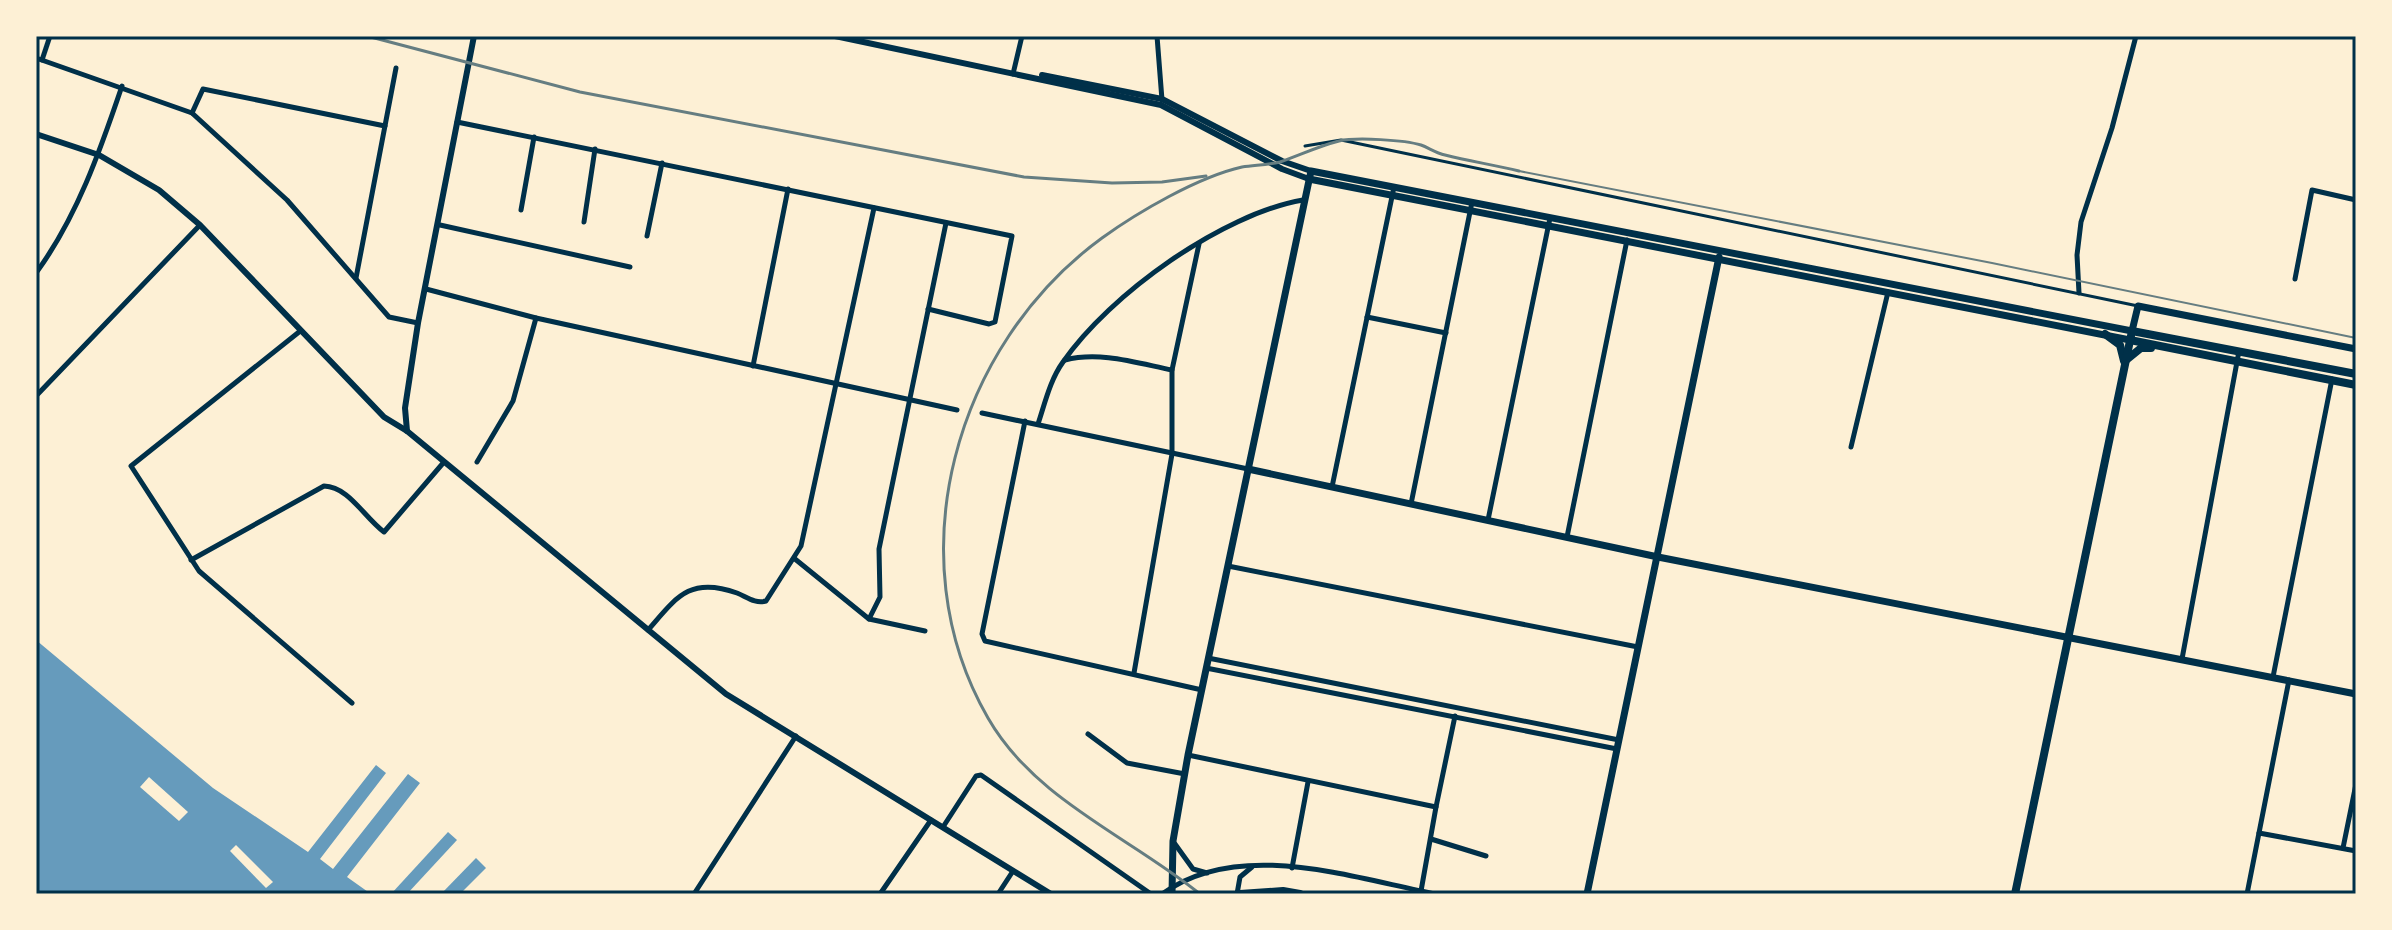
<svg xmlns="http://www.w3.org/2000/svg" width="2392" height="930" viewBox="0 0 2392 930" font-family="'Space Grotesk',sans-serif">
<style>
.water{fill:#669bbc}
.pier{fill:#fdf0d5}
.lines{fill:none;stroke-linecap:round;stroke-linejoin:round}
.service{stroke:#003049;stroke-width:3}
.minor{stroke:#003049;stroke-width:5}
.tertiary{stroke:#003049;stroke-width:6}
.secondary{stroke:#003049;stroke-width:7}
.primary{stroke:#003049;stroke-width:8}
.tram{stroke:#657d81;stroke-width:2}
.rail{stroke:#657d81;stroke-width:3}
.neatline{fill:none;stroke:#003049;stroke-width:3}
</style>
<rect width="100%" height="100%" fill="#fdf0d5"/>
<g class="water">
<path d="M 36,640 L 213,788 L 308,852 L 376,765 L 386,773 L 320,859 L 333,869 L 408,774 L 420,783 L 347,877 L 371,894 L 36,894 Z"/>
<path d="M 448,832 L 457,840 L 407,894 L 391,894 Z"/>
<path d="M 476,858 L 486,868 L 460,894 L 441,894 Z"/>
</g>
<g class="pier">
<path d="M 149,777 L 188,812 L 179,821 L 140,787 Z"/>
<path d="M 236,845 L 273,882 L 266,888 L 230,851 Z"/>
</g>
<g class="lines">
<path class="service" d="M 1305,146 L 1341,140 L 2138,306"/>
<g class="minor">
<path d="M 1157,36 L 1162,100"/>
<path d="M 36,58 L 192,113 L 287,200 L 389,317 L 418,323"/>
<path d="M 42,60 L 50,36"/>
<path d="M 1013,74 L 1022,36"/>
<path d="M 192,113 L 203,89 L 385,126"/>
<path d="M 457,122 L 1012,236 L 995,322 L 989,324 L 928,309"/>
<path d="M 521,210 L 534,137"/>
<path d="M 584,222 L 595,149"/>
<path d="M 440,225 L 630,267"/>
<path d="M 647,236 L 662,163"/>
<path d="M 36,273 C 77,217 100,151 122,86"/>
<path d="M 356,278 L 396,68"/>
<path d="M 2295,279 L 2312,190 L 2356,200"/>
<path d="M 426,289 L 536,318 L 957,410"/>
<path d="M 2079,293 L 2077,255 L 2081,222 L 2112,128 L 2136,36"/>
<path d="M 1367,317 L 1446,333"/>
<path d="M 299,332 L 131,466 L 199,571 L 352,703"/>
<path d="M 1065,360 C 1100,351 1137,363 1172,370"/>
<path d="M 753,366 L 788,189"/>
<path d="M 36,396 L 200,225"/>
<path d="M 982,413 L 1248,469"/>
<path d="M 1025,421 L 982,634 L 985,641 L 1202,690"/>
<path d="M 1038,424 C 1045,403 1050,380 1063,362 C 1110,294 1222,214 1303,200"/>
<path d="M 1851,447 L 1888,292"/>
<path d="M 477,462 L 513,401 L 536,318"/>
<path d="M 1332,487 L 1394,187"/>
<path d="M 1411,504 L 1472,202"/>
<path d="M 1488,520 L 1550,218"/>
<path d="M 1567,537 L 1627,240"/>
<path d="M 795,559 L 869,619 L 925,631"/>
<path d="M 191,560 L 324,486 C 349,487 363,516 384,532 L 444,462"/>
<path d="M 1228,566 L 1638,647"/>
<path d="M 869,619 L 880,597 L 879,549 L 946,223"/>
<path d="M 648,630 C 676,598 689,576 737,593 C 747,597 755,604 766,601 L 801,546 L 874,208"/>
<path d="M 1208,658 L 1619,740"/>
<path d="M 2182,659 L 2239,351"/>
<path d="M 1206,668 L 1617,749"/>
<path d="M 1134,673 L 1172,454 L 1172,370 L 1199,244"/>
<path d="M 2273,677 L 2332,379"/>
<path d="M 1088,734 L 1127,763 L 1185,774"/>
<path d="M 1188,755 L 1436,807 L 1455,716"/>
<path d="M 943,827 L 976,776 L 981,775 L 1151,894"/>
<path d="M 2259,833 L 2356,851"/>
<path d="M 1431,839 L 1486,856"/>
<path d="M 1175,844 L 1193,869 L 1207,873"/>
<path d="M 2343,848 L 2356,784"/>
<path d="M 1292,868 L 1308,782"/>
<path d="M 1421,891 L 1436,807"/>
<path d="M 694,894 L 796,736"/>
<path d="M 880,894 L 931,820"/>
<path d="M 998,894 L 1013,871"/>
<path d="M 1162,894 C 1239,838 1352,878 1436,894"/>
<path d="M 1237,894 L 1240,877 L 1252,867"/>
<path d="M 2247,894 L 2289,680"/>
</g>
<g class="tertiary">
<path d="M 835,36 L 1161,105 L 1282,169 L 1309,179"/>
<path d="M 1042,75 L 1162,99 L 1282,161 L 1311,171"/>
<path d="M 36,134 L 99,155 L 159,190 L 200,225 L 384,417 L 407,431 L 726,694 L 1051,894"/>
<path d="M 407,431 L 405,408 L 418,323 L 474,36"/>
</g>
<g class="secondary">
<path d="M 1309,179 L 2130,340"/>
<path d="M 1248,469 L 1658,557 L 2356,694"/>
<path d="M 1172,894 L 1173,841 L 1188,755 L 1311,171 L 2132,331 L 2138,306 L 2356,349"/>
<path d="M 1587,894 L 1719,257"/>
</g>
<g class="primary">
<path d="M 2105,334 L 2120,345 L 2124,361"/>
<path d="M 2130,340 L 2356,385"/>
<path d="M 2125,361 L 2141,348 L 2151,348"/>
<path d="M 1240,894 L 1283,891 L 1300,894"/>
<path d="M 2015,894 L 2132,331 L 2356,374"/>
</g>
<path class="tram" d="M 1519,171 L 1992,263 L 2356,338"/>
<g class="rail">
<path d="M 367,36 L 580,92 L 1024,177 L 1112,183 L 1162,182 L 1206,176"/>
<path d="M 1200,894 C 1130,837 1035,800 988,718 C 895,557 955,345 1102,238 C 1138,212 1198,177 1242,167 C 1255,165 1267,165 1280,162 C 1300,155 1319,146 1339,141 C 1356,137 1405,140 1421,145 C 1429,148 1436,153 1445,155 C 1469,161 1494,165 1519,171"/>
</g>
</g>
<rect width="2392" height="930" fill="none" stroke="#fdf0d5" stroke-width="76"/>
<rect x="38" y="38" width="2316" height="854" class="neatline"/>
</svg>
